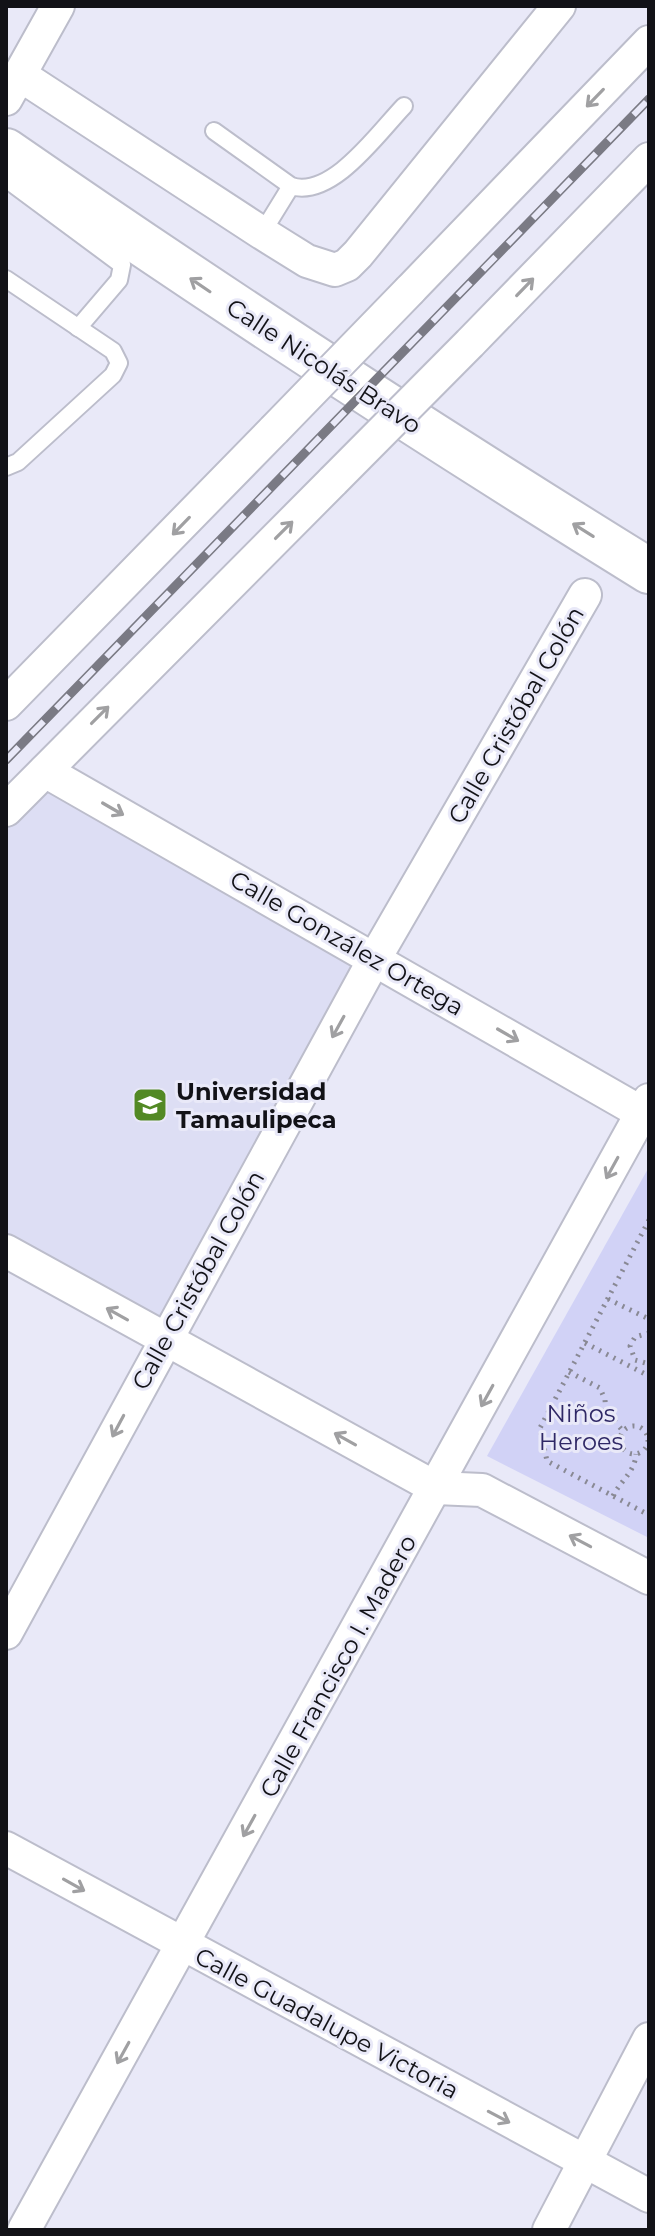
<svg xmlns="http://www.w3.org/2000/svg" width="655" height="2236" viewBox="0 0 655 2236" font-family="Montserrat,sans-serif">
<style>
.built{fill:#dddef4}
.green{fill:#d1d2f6}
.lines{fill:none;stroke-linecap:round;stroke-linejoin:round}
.lane-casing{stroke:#bcbdcb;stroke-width:20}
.street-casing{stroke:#bcbdcb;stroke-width:36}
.secondary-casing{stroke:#bcbdcb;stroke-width:48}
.path{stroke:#898994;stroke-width:5;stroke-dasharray:2 6;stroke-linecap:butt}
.lane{stroke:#fff;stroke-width:16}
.street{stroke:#fff;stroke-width:32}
.secondary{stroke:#fff;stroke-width:44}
.rail-casing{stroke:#7a7a84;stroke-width:9}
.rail{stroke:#e9e9f8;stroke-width:6;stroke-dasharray:18;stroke-linecap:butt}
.street-bridge-casing{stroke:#bcbdcb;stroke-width:36;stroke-linecap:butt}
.street-bridge{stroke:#fff;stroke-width:32}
.oneway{stroke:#a0a0a2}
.labels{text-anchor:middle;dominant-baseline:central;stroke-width:6;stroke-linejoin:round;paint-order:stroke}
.street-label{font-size:24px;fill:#121217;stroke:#e9e9f8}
.poi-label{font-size:24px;font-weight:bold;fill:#121217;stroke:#e9e9f8;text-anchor:start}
.park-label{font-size:24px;fill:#2f2866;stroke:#e9e9f8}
</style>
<rect width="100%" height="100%" fill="#e9e9f8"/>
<path class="built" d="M 45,771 L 375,958 L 164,1340 L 6,1252 L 6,810 Z"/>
<path class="green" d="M 649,1167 L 649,1538 L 487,1456 Z"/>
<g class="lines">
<defs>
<g id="lane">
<path d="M 214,131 L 291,186 C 332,199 378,133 404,106"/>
<path d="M 6,179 L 122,265 L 119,280 L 78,328"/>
<path d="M 262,233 L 291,186"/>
<path d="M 6,279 L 113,351 L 119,363 L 113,375 L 18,462 L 6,467"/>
</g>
<g id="street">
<path d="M 20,75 L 262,233 L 307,261 L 335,270 L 347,265 L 358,254 L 559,6"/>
<path d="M 6,99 L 58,6"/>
<path d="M 410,290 L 649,42"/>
<path d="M 470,343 L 649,159"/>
<path d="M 6,704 L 274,430"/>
<path d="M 45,771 L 649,1117"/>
<path d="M 6,810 L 333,481"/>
<path d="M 6,1251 L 436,1488 L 482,1490 L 649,1578"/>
<path d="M 6,1633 L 375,958 L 585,595"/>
<path d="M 6,1848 L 649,2196"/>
<path d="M 24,2230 L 649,1100"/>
<path d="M 549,2230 L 649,2039"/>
</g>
<path id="secondary" d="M 6,151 C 217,297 431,436 649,571"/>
</defs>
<use href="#lane" class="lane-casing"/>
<use href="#street" class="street-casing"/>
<use href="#secondary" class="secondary-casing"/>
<g class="path">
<path d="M 649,1220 L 540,1428 L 547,1461 L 649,1515"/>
<path d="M 608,1299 L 649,1319"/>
<path d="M 649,1333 L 635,1337 L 630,1346 L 635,1360 L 649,1364"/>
<path d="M 585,1343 L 649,1376"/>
<path d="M 569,1372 L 600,1388 L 605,1400 L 606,1411 L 623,1431"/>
<circle cx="634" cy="1440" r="14"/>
<path d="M 613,1496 C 621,1480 635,1472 636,1454"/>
</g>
<use href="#lane" class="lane"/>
<use href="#street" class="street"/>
<use href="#secondary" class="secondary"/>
<defs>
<path id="rail" d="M 6,760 L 649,99"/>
</defs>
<use href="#rail" class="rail-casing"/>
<use href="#rail" class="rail"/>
<defs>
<g id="street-bridge">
<path d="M 274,430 L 410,290"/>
<path d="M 333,481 L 470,343"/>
</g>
</defs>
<use href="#street-bridge" class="street-bridge-casing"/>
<use href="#street-bridge" class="street-bridge"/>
</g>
<defs><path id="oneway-shaft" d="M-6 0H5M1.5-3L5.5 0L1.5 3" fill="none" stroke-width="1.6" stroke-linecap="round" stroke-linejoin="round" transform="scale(2)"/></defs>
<g class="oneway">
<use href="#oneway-shaft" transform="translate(595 98) rotate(134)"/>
<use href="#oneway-shaft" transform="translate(200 285) rotate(-146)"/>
<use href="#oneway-shaft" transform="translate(525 287) rotate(-46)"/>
<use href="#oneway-shaft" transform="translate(181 526) rotate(134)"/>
<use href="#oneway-shaft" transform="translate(284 530) rotate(-45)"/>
<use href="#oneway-shaft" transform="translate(583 530) rotate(-148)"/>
<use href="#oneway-shaft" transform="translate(100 715) rotate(-45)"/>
<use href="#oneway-shaft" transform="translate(113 809) rotate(30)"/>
<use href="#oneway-shaft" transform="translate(338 1027) rotate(119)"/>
<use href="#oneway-shaft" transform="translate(508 1035) rotate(30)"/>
<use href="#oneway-shaft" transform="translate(612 1168) rotate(119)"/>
<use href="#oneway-shaft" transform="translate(117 1314) rotate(-151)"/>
<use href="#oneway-shaft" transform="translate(487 1396) rotate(119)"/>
<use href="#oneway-shaft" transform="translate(118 1426) rotate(118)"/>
<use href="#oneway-shaft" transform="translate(345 1439) rotate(-151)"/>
<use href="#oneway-shaft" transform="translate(580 1541) rotate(-152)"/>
<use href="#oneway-shaft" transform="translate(249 1826) rotate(119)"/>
<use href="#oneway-shaft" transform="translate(74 1885) rotate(29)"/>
<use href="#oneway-shaft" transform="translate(123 2053) rotate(119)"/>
<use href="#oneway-shaft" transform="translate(499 2117) rotate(28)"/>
</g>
<defs>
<symbol id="university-square" viewBox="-11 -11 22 22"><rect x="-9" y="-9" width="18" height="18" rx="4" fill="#528924" stroke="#e9e9f8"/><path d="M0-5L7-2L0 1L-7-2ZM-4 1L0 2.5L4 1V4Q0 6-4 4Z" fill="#fff"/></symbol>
</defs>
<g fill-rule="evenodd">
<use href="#university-square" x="130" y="1085" width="40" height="40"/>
</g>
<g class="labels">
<g class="street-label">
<text transform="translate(324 366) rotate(33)">Calle Nicolás Bravo</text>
<text transform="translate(516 715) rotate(-60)">Calle Cristóbal Colón</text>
<text transform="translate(347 943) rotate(30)">Calle González Ortega</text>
<text transform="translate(198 1280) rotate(-61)">Calle Cristóbal Colón</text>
<text transform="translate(338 1666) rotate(-61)">Calle Francisco I. Madero</text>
<text transform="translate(327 2023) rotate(28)">Calle Guadalupe Victoria</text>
</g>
<g class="poi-label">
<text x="176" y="1091">Universidad<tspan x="176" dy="28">Tamaulipeca</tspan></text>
</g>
<g class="park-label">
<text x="581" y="1413">Niños<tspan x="581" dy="28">Heroes</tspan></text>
</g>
</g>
<rect width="655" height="2236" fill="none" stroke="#121217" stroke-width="16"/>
</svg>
